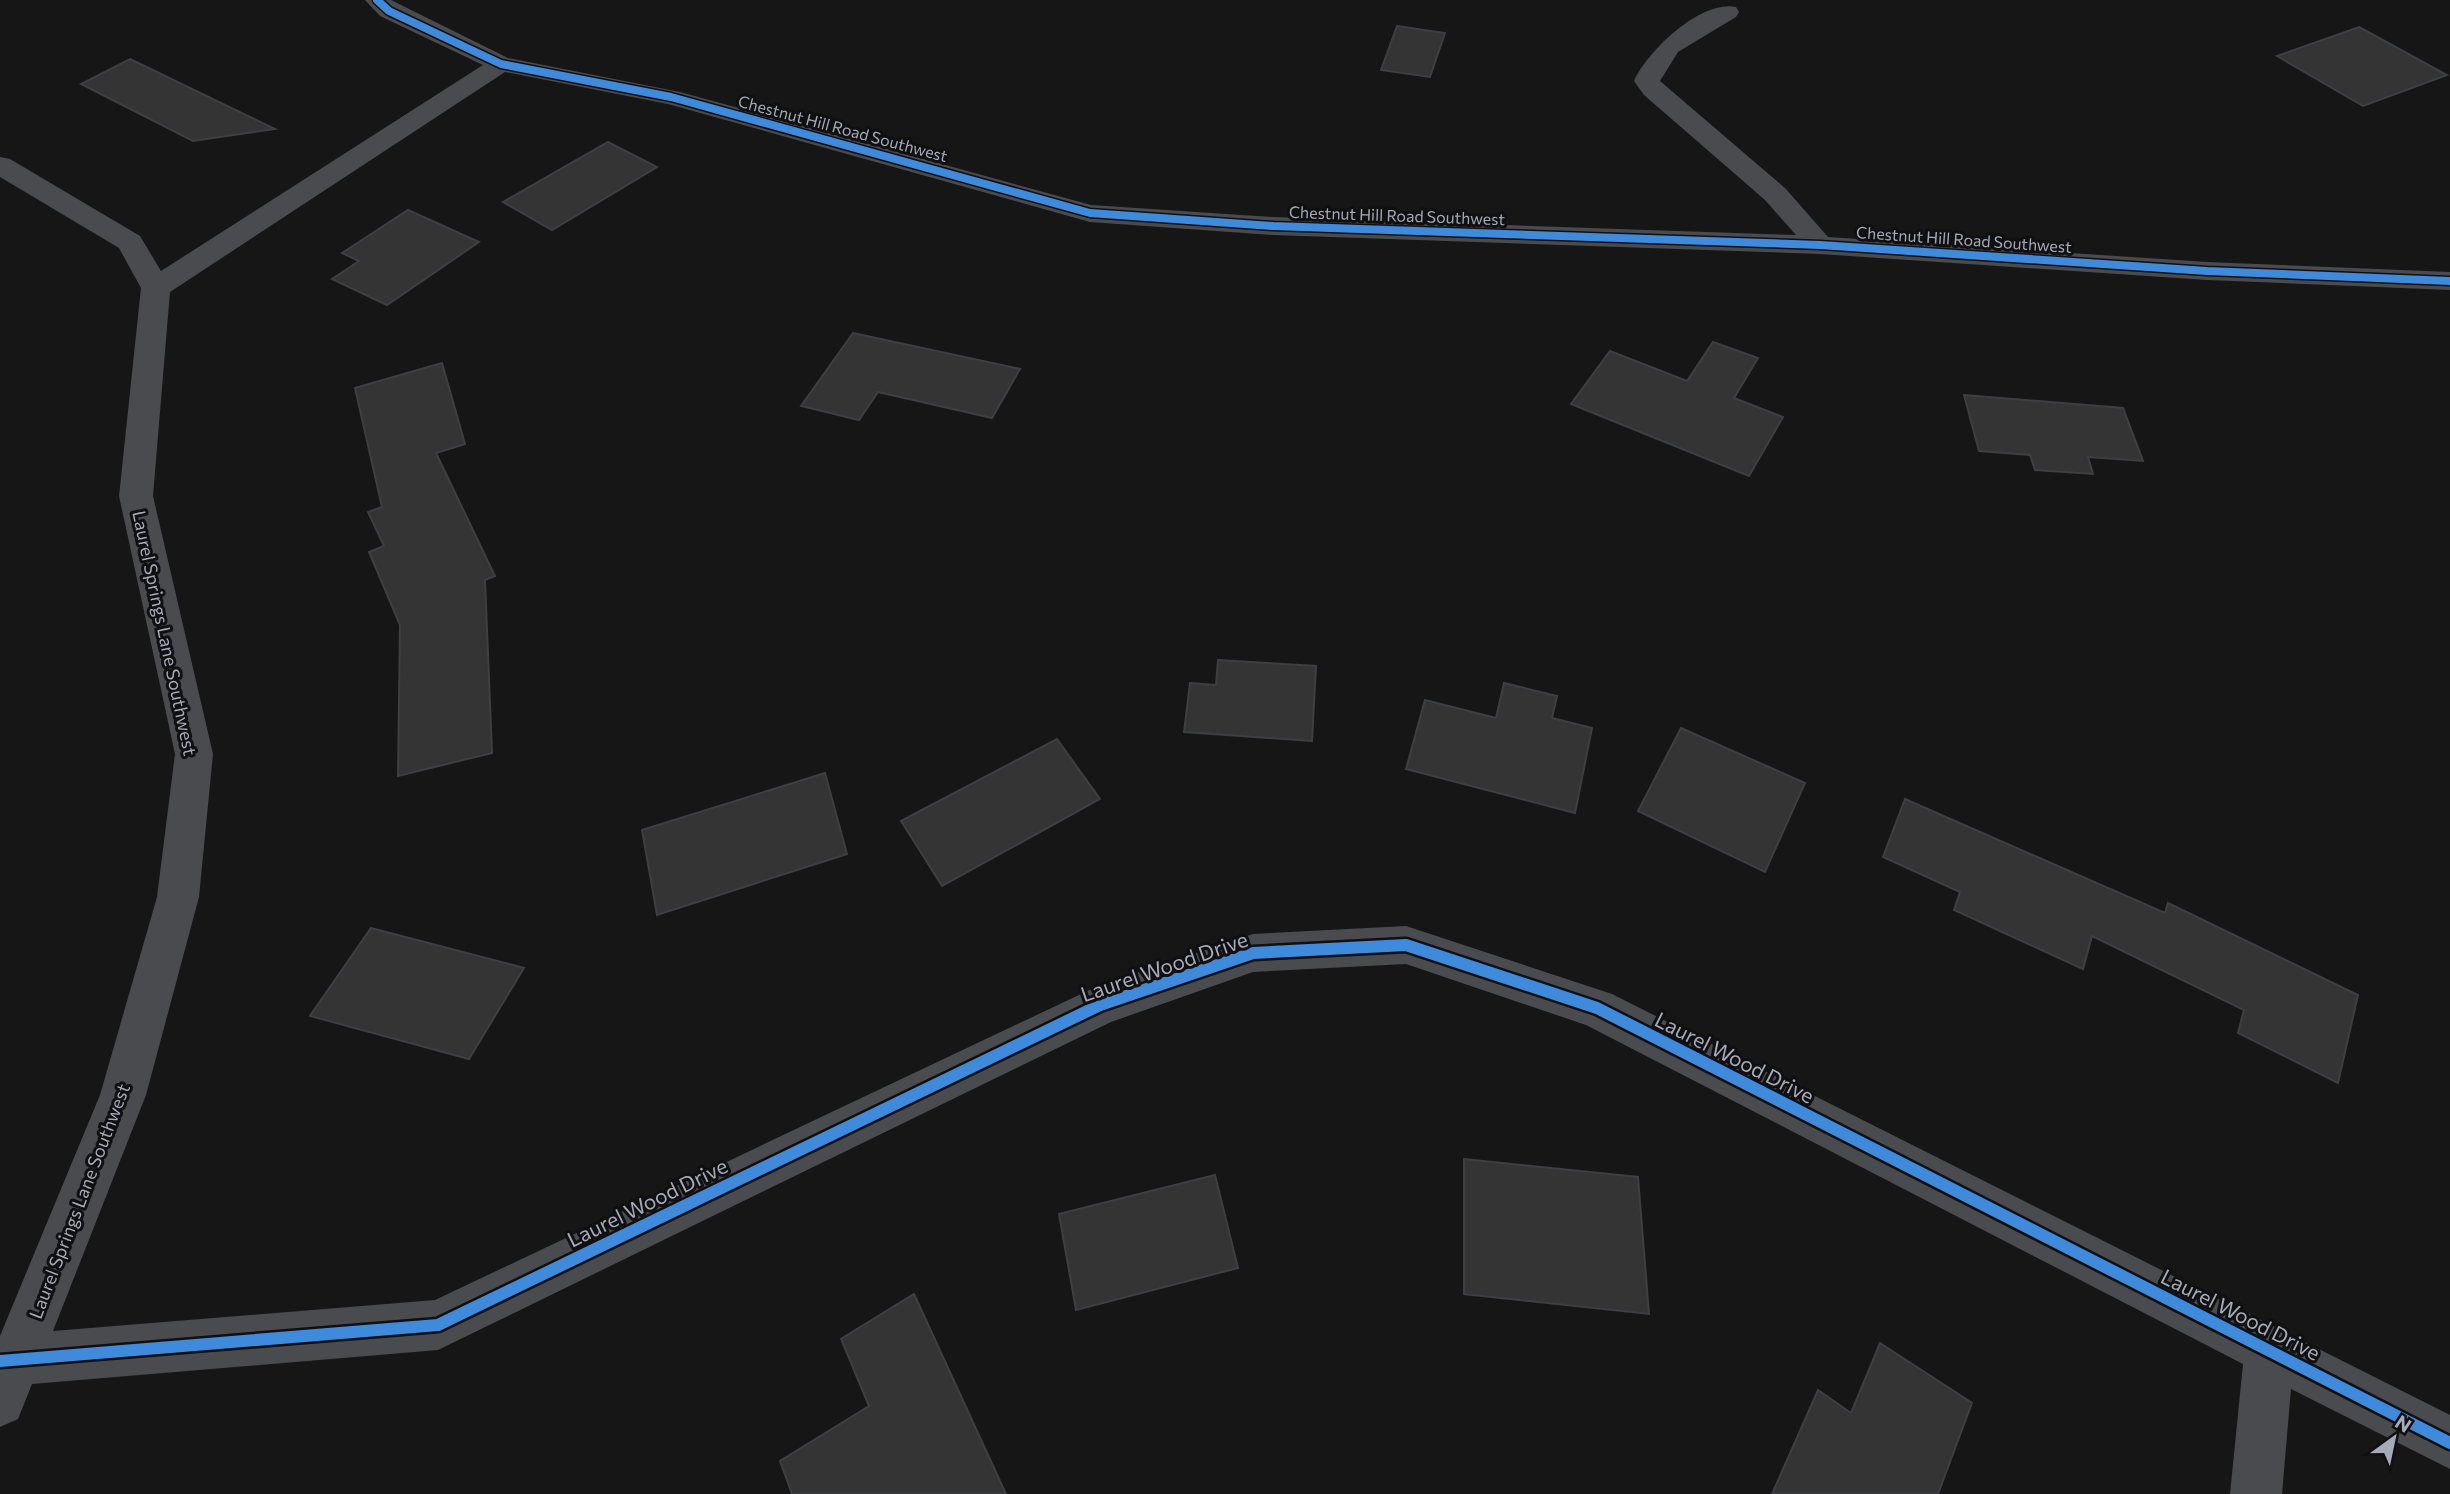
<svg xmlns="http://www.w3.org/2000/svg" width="2450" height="1494" viewBox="0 0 2450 1494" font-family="Commissioner,sans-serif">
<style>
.building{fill:#343435;stroke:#3e3f42;stroke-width:2}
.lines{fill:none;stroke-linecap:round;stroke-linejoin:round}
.minor{fill:#4a4b4f;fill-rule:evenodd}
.cycleway-far1-casing{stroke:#101012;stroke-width:11}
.cycleway-casing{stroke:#101012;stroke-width:17}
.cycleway-far1{stroke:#408adc;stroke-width:8}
.cycleway{stroke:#408adc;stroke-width:12}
.labels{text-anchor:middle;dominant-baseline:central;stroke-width:6;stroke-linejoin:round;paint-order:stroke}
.far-street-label{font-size:16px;fill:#a6a9b8;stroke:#101012}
.street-label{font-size:18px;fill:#a6a9b8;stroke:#101012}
.near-street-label{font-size:21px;fill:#a6a9b8;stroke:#101012}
</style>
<rect width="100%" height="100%" fill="#161616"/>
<g class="building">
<path d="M 1397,26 L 1445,33 L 1430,77 L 1381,70 Z"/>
<path d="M 2359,27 L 2447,75 L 2363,106 L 2277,56 Z"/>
<path d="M 130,59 L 275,129 L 193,141 L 81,84 Z"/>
<path d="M 608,142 L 657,167 L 552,230 L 503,202 Z"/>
<path d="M 408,210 L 479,242 L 387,305 L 332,279 L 359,261 L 342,253 Z"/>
<path d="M 853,333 L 1020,369 L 992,418 L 878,392 L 859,420 L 801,406 Z"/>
<path d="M 1713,342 L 1758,358 L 1734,398 L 1783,417 L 1749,476 L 1571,404 L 1610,351 L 1687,381 Z"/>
<path d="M 442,363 L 465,444 L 436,453 L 495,576 L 485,580 L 492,753 L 398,776 L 400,625 L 369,552 L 384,546 L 368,512 L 382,507 L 355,388 Z"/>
<path d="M 1964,395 L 2123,408 L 2143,461 L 2088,457 L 2093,474 L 2035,470 L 2030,455 L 1979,451 Z"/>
<path d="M 1218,660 L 1316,666 L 1312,741 L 1184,732 L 1190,683 L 1216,685 Z"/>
<path d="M 1504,683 L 1557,696 L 1552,718 L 1592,728 L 1575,813 L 1406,769 L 1425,700 L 1496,718 Z"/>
<path d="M 1681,728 L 1805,783 L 1765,872 L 1638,811 Z"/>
<path d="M 1057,739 L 1100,799 L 942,886 L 901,821 Z"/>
<path d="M 825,773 L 847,854 L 657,915 L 642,830 Z"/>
<path d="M 1905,799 L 2165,913 L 2168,903 L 2358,995 L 2338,1083 L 2238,1033 L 2244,1010 L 2092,936 L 2083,969 L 1954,910 L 1960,892 L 1883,857 Z"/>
<path d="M 371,928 L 524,968 L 469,1059 L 310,1016 Z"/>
<path d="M 1464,1159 L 1638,1177 L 1649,1314 L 1464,1294 Z"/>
<path d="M 1215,1175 L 1238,1268 L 1076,1310 L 1059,1214 Z"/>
<path d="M 914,1294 L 1006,1494 L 792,1494 L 780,1461 L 869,1406 L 841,1339 Z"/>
<path d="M 1880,1343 L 1972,1403 L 1938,1494 L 1772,1494 L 1818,1390 L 1851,1413 Z"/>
</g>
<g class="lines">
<path class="minor" d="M 365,0 L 391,0 L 508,58 L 680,92 L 1091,205 L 1273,217 L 1796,235 L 1765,200 L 1644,95 L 1634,81 C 1648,51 1700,0 1736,7 L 1739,12 L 1736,17 L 1678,52 L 1660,81 L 1785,188 L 1828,237 L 2207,262 L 2450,272 L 2450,290 L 2207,280 L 1820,254 L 1273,235 L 1090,222 L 668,104 L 505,72 L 170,292 L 153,496 L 213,754 L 199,897 L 146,1095 L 53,1331 L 435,1300 L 1100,985 L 1253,934 L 1406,926 L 1612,994 L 2450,1415 L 2450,1469 L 2291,1389 L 2282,1494 L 2230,1494 L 2243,1364 L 1586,1025 L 1406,964 L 1253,972 L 1111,1022 L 438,1350 L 32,1384 L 18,1419 L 0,1427 L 0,1336 L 100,1095 L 157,897 L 175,754 L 119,496 L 141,288 L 119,248 L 0,177 L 0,157 L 10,159 L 140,236 L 161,271 L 483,65 L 380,16 Z"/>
<defs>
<path id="cycleway-far1" d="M 377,0 L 389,11 L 501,64 L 671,97 L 1090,213 L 1273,226 L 1820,245 L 2207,271 L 2450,281"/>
<path id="cycleway" d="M 0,1361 L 438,1325 L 1100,1005 L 1253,953 L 1406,945 L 1597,1008 L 2450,1443"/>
</defs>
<use href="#cycleway-far1" class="cycleway-far1-casing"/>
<use href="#cycleway" class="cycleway-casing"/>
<use href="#cycleway-far1" class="cycleway-far1"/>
<use href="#cycleway" class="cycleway"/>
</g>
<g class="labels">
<g class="far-street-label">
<text transform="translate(843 128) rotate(15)">Chestnut Hill Road Southwest</text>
<text transform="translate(1397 215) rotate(2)">Chestnut Hill Road Southwest</text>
<text transform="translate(1964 239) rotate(4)">Chestnut Hill Road Southwest</text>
</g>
<g class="street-label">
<text transform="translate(165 633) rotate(78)">Laurel Springs Lane Southwest</text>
<text transform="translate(79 1201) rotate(-69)">Laurel Springs Lane Southwest</text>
</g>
<g class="near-street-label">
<text transform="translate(1164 966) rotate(-19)">Laurel Wood Drive</text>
<text transform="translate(1735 1057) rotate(27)">Laurel Wood Drive</text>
<text transform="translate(647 1202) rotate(-26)">Laurel Wood Drive</text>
<text transform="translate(2241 1314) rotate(27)">Laurel Wood Drive</text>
</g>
</g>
<g transform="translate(2394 1438) rotate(33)" stroke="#101012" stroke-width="5" paint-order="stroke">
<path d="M0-5L12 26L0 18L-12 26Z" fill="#a6a9b8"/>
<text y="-10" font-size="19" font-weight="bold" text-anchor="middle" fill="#a6a9b8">N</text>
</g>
</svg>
